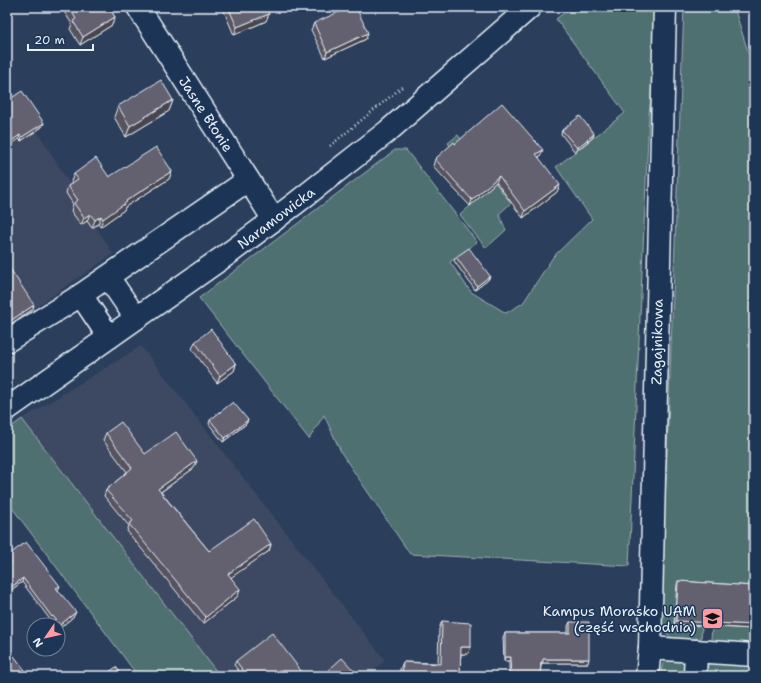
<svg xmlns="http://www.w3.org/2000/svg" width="761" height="683" viewBox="0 0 761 683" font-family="'Shantell Sans',sans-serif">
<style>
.built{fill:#3c4862}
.green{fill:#4f7070;stroke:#9cb0b4}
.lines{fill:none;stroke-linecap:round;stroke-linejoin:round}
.minor-casing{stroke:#e8f1f8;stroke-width:25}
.path{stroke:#e8f1f8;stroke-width:2.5;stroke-dasharray:1 3;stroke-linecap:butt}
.minor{stroke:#1d3557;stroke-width:22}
.wall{fill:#56535f;stroke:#e8f1f8}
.shaded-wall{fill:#46444e;stroke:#e8f1f8}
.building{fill:#64616f;stroke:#e8f1f8}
.labels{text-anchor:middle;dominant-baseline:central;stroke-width:3;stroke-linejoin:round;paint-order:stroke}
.street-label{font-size:14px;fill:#e8f1f8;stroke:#1d3557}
.poi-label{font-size:14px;fill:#e8f1f8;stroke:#1d3557;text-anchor:end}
</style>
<rect width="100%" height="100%" fill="#2b3e5c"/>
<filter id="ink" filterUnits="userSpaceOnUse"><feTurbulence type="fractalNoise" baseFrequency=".025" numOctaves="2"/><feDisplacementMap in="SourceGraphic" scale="8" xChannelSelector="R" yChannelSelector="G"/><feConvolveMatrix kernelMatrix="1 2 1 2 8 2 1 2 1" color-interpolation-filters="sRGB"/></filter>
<g filter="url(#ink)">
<g class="built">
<path d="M 7,85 L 36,129 L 113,254 L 7,327 Z"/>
<path d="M 141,346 L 385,660 L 368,676 L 220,676 L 22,419 Z"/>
</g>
<g class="green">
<path d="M 571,7 L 655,7 L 651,95 L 649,114 L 629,566 L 410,554 L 342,454 L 324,415 L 309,439 L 199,298 L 395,150 L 406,150 L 477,242 L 450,262 L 471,292 L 506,313 L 523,303 L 553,257 L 592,219 L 556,167 L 625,113 L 556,19 Z"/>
<path d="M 684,7 L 734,7 L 754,71 L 754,590 L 674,624 L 702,626 L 701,638 L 698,642 L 674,640 L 666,633 L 661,621 L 662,583 Z"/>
<path d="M 458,135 L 511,203 L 499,214 L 506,230 L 486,248 L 460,215 L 470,206 L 452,149 L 448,143 Z"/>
<path d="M 22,419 L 220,676 L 138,676 L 7,501 L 7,430 Z"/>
<path d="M 712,627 L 754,629 L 754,645 L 713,642 L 711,639 Z"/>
<path d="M 670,657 C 683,658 686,663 685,676 L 660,676 L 661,670 L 664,660 Z"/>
<path d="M 716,661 L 754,663 L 754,676 L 706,676 C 706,667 707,664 716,661 Z"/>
</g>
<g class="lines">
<defs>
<g id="minor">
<path d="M 138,7 L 274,220"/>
<path d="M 108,277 L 136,318"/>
<path d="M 81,295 L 109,337"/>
<path d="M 7,341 L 81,295 L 248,180"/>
<path d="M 7,409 L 232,251 L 296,203 L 388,131 L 530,7"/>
<path d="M 650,648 L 754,655"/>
<path d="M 647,676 L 650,648 L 665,7"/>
<path d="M 695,676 L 696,651"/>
</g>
</defs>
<use href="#minor" class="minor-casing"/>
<path class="path" d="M 330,146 L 402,87"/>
<use href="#minor" class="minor"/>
</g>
<g class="wall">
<path d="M 61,7 L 109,7 L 115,17 L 112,25 L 80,45 L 70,29 L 72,24 Z"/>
<path d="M 223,7 L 266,7 L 266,21 L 234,35 L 223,9 Z"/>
<path d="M 314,23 L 366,39 L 325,58 L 311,30 Z"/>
<path d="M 173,100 L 169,111 L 126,137 L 114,117 L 118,106 Z"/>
<path d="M 7,101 L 44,123 L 42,127 L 21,141 L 19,139 L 7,147 Z"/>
<path d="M 562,130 L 594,134 L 593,137 L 575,152 L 561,134 Z"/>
<path d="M 455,144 L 540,156 L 539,158 L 557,192 L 523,218 L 496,182 L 470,206 L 433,166 L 435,159 Z"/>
<path d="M 172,171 L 169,179 L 125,207 L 124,210 L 100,227 L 98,224 L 92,228 L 87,221 L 81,225 L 71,211 L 73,204 L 66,193 L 68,186 L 72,183 L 71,181 L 74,174 L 109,177 Z"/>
<path d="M 456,257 L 490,276 L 488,280 L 475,290 L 454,261 Z"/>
<path d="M 195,342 L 236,364 L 234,371 L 217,383 L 192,349 Z"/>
<path d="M 210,420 L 248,420 L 246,424 L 223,442 L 209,424 Z"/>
<path d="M 106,433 L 145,454 L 194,468 L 161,492 L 209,551 L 271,544 L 269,551 L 231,577 L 238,596 L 203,624 L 127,531 L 129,526 L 104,496 L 106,490 L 127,472 L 103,440 Z"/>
<path d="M 7,556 L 60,586 L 58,590 L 74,616 L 59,629 L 58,625 L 56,625 L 52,620 L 51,621 L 22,582 L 7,593 L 7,566 L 9,565 L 7,563 Z"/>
<path d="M 678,581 L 754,586 L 754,629 L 674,624 L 677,585 Z"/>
<path d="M 442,621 L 471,647 L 468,654 L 461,654 L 460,676 L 400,676 L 400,669 L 403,662 L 438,663 L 439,629 Z"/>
<path d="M 570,622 L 588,663 L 542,663 L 541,666 L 540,676 L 509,676 L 509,661 L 504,661 L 503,637 L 505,633 L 568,633 L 568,626 Z"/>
<path d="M 236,661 L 301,676 L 243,676 L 234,665 Z"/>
</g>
<g class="shaded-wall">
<path d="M 269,14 L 266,21 L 234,35 L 237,27 Z"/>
<path d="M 115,17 L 112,25 L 80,45 L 83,37 Z"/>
<path d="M 368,33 L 366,39 L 325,58 L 327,52 Z"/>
<path d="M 173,100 L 169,111 L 126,137 L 130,126 Z"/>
<path d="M 44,123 L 42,127 L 21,141 L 22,137 Z"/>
<path d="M 594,134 L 593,137 L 575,152 L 577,148 Z"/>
<path d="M 20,135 L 19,139 L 7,147 L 7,144 Z"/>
<path d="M 543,150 L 540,156 L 534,161 L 536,154 Z"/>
<path d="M 172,171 L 169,179 L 125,207 L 124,210 L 100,227 L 103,219 L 126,201 Z"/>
<path d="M 499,176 L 496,182 L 470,206 L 472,200 Z"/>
<path d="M 560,185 L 557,192 L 523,218 L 525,211 Z"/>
<path d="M 11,201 L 10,205 L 7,207 L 7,204 Z"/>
<path d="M 90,214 L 87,221 L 81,225 L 84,218 Z"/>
<path d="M 101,216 L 98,224 L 92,228 L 95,220 Z"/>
<path d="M 490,276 L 488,280 L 475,290 L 477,286 Z"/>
<path d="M 34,305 L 33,309 L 7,326 L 7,323 Z"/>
<path d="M 236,364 L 234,371 L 217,383 L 220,376 Z"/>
<path d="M 248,420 L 246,424 L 223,442 L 225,438 Z"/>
<path d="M 197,461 L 194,468 L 155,496 L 158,489 Z"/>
<path d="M 271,544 L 269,551 L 226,581 L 228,574 Z"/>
<path d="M 23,578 L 22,582 L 7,593 L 9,589 Z"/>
<path d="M 240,589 L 238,596 L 203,624 L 206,617 Z"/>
<path d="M 76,612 L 74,616 L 59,629 L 60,625 Z"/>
<path d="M 676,621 L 754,625 L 754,629 L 674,624 Z"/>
<path d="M 461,647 L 471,647 L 468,654 L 459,654 Z"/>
<path d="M 505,657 L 511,657 L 509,661 L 504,661 Z"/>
<path d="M 543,659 L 589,659 L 588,663 L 542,663 L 541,666 L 539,666 Z"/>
<path d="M 302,672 L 301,676 L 297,676 Z"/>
</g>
<g class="building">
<path d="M 69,7 L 109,7 L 115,17 L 83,37 L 73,21 L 76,19 Z"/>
<path d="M 228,7 L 266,7 L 269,14 L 237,27 Z"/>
<path d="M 350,7 L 356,7 L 368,33 L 327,52 L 314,23 Z"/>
<path d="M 161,80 L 173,100 L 130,126 L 118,106 Z"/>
<path d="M 22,91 L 44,123 L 22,137 L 20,135 L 7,144 L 7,101 Z"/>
<path d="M 502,103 L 543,150 L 536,154 L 560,185 L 525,211 L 499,176 L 472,200 L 435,159 L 454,142 L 455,144 Z"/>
<path d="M 580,116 L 594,134 L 577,148 L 562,130 Z"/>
<path d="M 156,147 L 172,171 L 126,201 L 127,202 L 103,219 L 101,216 L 95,220 L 90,214 L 84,218 L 74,203 L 78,200 L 68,186 L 78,179 L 74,174 L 96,158 L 109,177 Z"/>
<path d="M 7,195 L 11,201 L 7,204 Z"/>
<path d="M 469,248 L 490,276 L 477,286 L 456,257 Z"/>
<path d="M 7,264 L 34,305 L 7,323 Z"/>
<path d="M 211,329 L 236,364 L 220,376 L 195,342 Z"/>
<path d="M 233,402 L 248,420 L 225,438 L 210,420 Z"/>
<path d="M 121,422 L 145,454 L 176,432 L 197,461 L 158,489 L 209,551 L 254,519 L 271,544 L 228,574 L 240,589 L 206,617 L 129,524 L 133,521 L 106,490 L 132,468 L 106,433 Z"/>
<path d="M 26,542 L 60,586 L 56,588 L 76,612 L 60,625 L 53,616 L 52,617 L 23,578 L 9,589 L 7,587 L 7,566 L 11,563 L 7,556 Z"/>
<path d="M 678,581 L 754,586 L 754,625 L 676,621 Z"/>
<path d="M 442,621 L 471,623 L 471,647 L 461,647 L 460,676 L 402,676 L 403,662 L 441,664 Z"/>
<path d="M 570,622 L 589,622 L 589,659 L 543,659 L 543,662 L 541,662 L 540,676 L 510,676 L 511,657 L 505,657 L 505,633 L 570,633 Z"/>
<path d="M 272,633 L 302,672 L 297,676 L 247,676 L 236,661 Z"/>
<path d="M 7,650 L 13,657 L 14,656 L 28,674 L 26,676 L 7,676 Z"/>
<path d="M 342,658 L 357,674 L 354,676 L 324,676 L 323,675 Z"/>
<path d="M 116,667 L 123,676 L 104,676 Z"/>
</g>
</g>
<defs>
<symbol id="university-square" viewBox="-11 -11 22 22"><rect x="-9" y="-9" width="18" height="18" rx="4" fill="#ff9aa2" stroke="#1d3557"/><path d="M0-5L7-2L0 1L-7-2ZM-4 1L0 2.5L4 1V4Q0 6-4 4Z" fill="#111"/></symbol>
</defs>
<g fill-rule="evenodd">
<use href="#university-square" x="700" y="606" width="25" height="25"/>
</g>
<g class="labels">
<g class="street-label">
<text transform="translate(206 114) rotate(57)">Jasne Błonie</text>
<text transform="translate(276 218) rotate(-37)">Naramowicka</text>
<text transform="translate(657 342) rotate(-89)">Zagajnikowa</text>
</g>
<g class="poi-label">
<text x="696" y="611">Kampus Morasko UAM<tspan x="696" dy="16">(część wschodnia)</tspan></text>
</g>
</g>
<rect width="761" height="683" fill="none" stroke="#1d3557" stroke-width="24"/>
<rect x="12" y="12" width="737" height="659" fill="none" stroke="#e8f1f8" stroke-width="1.5" filter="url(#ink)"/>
<g transform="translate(46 637) rotate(236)"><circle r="19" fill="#1d3557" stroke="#6e8097"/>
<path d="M0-3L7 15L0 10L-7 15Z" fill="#ff9aa2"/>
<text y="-6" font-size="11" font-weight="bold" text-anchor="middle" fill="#e8f1f8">N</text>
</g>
<path d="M28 44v6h65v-6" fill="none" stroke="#e8f1f8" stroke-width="2"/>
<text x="34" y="44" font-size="12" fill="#e8f1f8" stroke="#1d3557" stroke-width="3" paint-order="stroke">20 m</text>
</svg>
